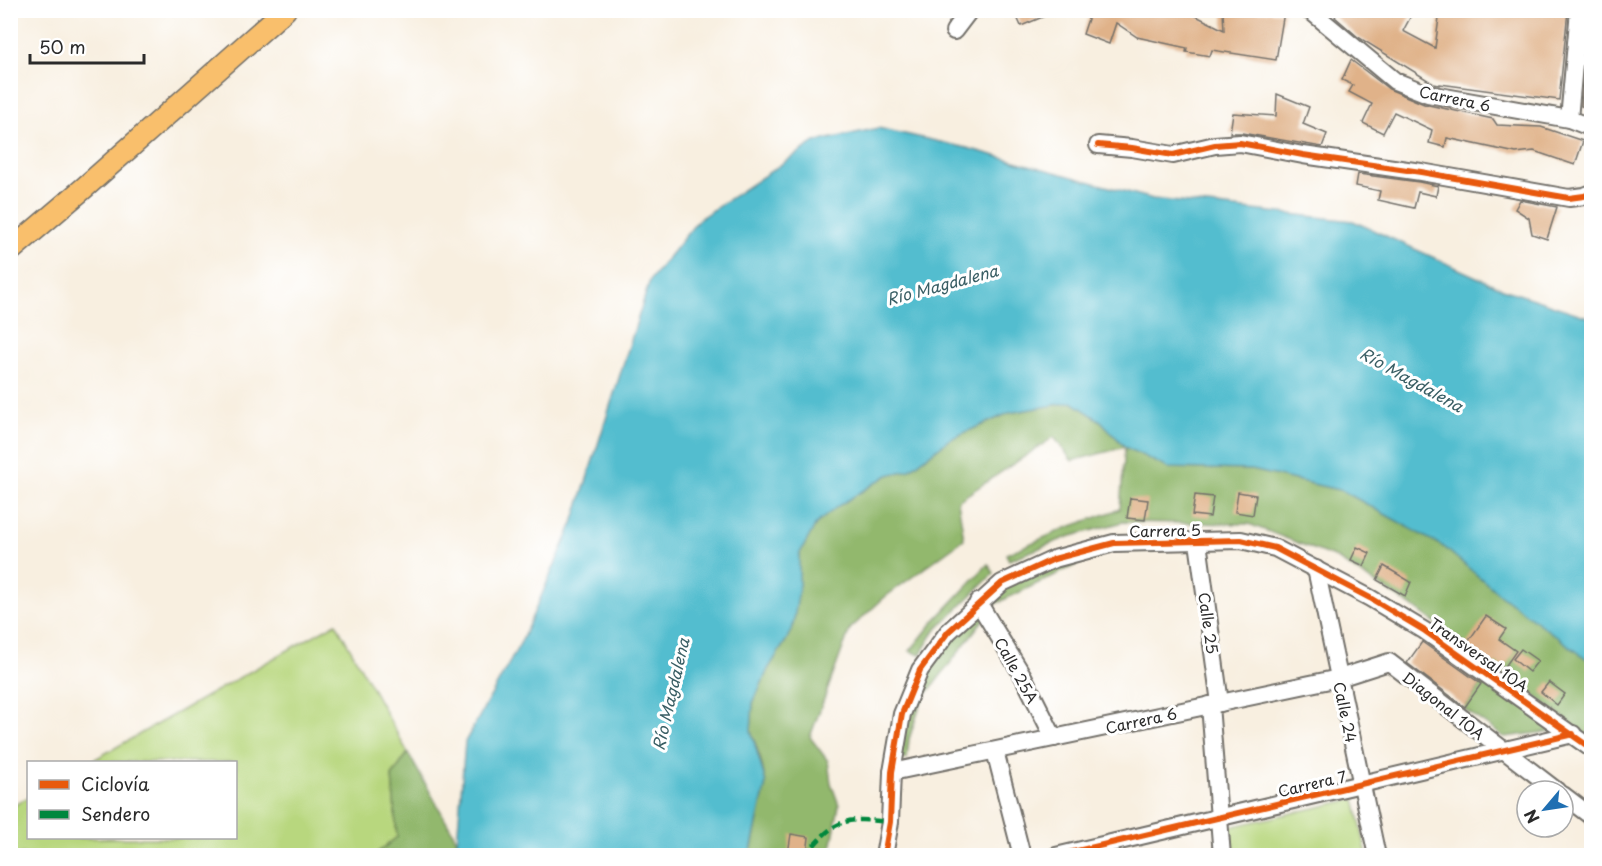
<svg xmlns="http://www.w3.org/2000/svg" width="1602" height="866" viewBox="0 0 1602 866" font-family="'Playpen Sans',sans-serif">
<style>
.green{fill:#b8d77e;stroke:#728154;stroke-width:1.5}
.forest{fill:#92b86d;stroke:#5e724c;stroke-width:1.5}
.water{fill:#53bdcf;stroke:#3f747d;stroke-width:1.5}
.building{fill:#e0b289}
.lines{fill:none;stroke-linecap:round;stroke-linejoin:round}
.minor-casing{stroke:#73706a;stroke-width:20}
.major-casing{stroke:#73706a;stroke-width:24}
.minor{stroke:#fff;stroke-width:16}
.major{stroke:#f9bf6c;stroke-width:21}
.quiet{stroke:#00873e;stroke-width:4.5;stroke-dasharray:9 4.5;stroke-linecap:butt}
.cycleway-casing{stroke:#fff;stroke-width:10}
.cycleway{stroke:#e8590c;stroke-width:6}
.labels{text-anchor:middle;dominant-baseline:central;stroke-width:6;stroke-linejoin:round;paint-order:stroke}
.street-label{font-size:15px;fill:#2b2b2b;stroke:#fff}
.water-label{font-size:16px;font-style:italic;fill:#395e64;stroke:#fff}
</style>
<rect width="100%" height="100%" fill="#fff"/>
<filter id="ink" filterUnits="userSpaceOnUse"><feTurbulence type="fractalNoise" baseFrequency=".0167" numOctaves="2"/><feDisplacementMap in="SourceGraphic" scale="12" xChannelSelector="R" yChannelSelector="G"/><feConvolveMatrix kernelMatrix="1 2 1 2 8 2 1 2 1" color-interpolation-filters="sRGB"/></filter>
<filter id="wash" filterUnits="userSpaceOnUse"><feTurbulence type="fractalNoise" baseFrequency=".008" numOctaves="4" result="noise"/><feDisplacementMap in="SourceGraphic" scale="24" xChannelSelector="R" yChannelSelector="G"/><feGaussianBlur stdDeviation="1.35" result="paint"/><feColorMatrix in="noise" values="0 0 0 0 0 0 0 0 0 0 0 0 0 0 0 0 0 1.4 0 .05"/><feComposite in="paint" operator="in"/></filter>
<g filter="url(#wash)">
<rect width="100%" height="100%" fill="#f8efe0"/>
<g class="green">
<path d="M 336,623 L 408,753 L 392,776 L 397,837 L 374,855 L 11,855 L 10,808 L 28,797 L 28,838 L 236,838 L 236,762 L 90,762 Z"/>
<path d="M 1355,799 L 1367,855 L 1229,855 L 1225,828 Z"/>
</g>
<g class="forest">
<path d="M 1072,402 L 1101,421 L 1125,447 L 1168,468 L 1252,470 L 1343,491 L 1444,547 L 1498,593 L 1591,662 L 1591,738 L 1415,608 L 1334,557 L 1249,524 L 1123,522 L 1068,537 L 1009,560 L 1006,554 L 1066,528 L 1120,509 L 1125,447 L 1072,461 L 1054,437 L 958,501 L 964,539 L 885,597 L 850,629 L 810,737 L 828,761 L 831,783 L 839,805 L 830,855 L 750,856 L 766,783 L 760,757 L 751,731 L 753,703 L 768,669 L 792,631 L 799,589 L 799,555 L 816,524 L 838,506 L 888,475 L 909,470 L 950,439 L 1009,413 Z"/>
<path d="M 1111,548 L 995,604 L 988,594 L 1033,568 Z"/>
<path d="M 988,564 L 994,573 L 934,632 L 920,655 L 910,651 L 935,620 Z"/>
<path d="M 978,606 L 986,616 L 922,700 L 909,739 L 907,759 L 899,759 L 908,715 L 928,672 Z"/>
<path d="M 1486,677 L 1563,730 L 1504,737 L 1464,709 Z"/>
<path d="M 408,753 L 457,840 L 456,855 L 374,856 L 397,837 L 392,776 Z"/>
</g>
<path class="water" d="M 878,128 L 967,148 L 1153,199 L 1353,221 L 1503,289 L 1591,318 L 1591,662 L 1498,593 L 1444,547 L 1343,491 L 1252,470 L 1168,468 L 1125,447 L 1101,421 L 1072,402 L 1009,413 L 950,439 L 909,470 L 888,475 L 838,506 L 816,524 L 799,555 L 799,589 L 792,631 L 768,669 L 753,703 L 751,731 L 766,783 L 750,855 L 456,855 L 465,742 L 522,640 L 573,523 L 650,280 L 699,219 L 815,142 Z"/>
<g id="blocks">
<g class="building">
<path d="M 1014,10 L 1057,10 L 1057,11 L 1021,26 Z"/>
<path d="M 1091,10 L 1184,10 L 1224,30 L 1223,12 L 1284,12 L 1276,60 L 1212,50 L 1210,56 L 1186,52 L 1187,48 L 1137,37 L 1116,23 L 1109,44 L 1083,34 Z"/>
<path d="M 1339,10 L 1406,10 L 1411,16 L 1403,31 L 1435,48 L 1440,10 L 1568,10 L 1559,100 L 1440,84 L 1439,85 L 1434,84 L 1358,37 L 1335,17 Z"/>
<path d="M 1351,60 L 1389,89 L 1424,104 L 1493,119 L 1497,125 L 1541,127 L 1583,141 L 1575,165 L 1534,151 L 1516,153 L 1447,138 L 1445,147 L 1429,143 L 1432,130 L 1394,112 L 1383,133 L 1363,123 L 1372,104 L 1349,92 L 1353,85 L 1342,80 Z"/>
<path d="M 1592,71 L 1592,109 L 1581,106 L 1584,74 Z"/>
<path d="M 1277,94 L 1309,107 L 1303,124 L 1327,134 L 1322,147 L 1242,133 L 1230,133 L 1233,113 L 1276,116 Z"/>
<path d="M 1358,174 L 1419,182 L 1438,186 L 1436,196 L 1418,192 L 1414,208 L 1378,200 L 1380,191 L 1356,186 Z"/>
<path d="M 1520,200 L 1557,207 L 1547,239 L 1532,234 L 1529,218 L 1515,209 Z"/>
<path d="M 1238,492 L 1256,495 L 1253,515 L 1235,512 Z"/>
<path d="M 1195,495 L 1213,497 L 1210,517 L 1192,515 Z"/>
<path d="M 1130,498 L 1148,500 L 1145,520 L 1127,518 Z"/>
<path d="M 1357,547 L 1370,553 L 1364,566 L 1351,560 Z"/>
<path d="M 1384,566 L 1411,582 L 1405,596 L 1377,580 Z"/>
<path d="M 1486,616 L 1506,629 L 1499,639 L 1516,651 L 1504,668 L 1496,663 L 1493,666 L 1465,646 Z"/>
<path d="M 1422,642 L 1481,684 L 1465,707 L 1407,663 Z"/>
<path d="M 1521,649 L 1538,661 L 1529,672 L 1513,659 Z"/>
<path d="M 1549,682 L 1565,694 L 1557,705 L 1541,692 Z"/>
<path d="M 791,834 L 809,837 L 807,855 L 788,854 Z"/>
</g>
</g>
</g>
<g filter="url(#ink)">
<use href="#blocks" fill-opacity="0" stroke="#73706a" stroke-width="1.5"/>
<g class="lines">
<defs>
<g id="minor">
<path d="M 1307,10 L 1312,12 L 1395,81 L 1428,94 L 1569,119 L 1592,128"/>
<path d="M 954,31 L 970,10"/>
<path d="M 1569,119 L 1579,10"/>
<path d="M 1098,145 L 1132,148 L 1173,155 L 1215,145 L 1240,143 L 1303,155 L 1421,172 L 1569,198 L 1584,196 L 1592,193"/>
<path d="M 1198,542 L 1220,703"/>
<path d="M 1316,569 L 1377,856"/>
<path d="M 978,602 L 1023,676 L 1054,738"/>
<path d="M 1210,705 L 1222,856"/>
<path d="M 995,751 L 1022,856"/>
<path d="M 892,772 L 1339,678 L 1389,662 L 1557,791"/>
<path d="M 1563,795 L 1592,817"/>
<path d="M 884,856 L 890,822 L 892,772 L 902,714 L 920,670 L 948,632 L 1002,583 L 1054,559 L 1114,543 L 1241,540 L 1275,548 L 1370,598 L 1425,631 L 1592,749"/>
<path d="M 1056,856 L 1573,734"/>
</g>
<path id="major" d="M 10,251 L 84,188 L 285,10"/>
</defs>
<use href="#minor" class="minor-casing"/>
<use href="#major" class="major-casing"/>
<use href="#minor" class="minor"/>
<use href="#major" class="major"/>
<path class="quiet" d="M 805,856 C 835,819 843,817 890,822"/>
<defs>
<g id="cycleway">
<path d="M 1098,145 L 1132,148 L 1173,155 L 1215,145 L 1240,143 L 1303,155 L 1421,172 L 1569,198 L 1584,196 L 1592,193"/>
<path d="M 884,856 L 890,822 L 892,772 L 902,714 L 920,670 L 948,632 L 1002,583 L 1054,559 L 1114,543 L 1241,540 L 1275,548 L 1370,598 L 1425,631 L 1592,749"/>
<path d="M 1056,856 L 1573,734"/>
</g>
</defs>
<use href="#cycleway" class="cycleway-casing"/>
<use href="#cycleway" class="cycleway"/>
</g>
</g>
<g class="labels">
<g class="street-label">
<text transform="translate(1455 98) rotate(12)">Carrera 6</text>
<text transform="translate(1165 530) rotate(-1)">Carrera 5</text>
<text transform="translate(1209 623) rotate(82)">Calle 25</text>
<text transform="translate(1479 654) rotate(35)">Transversal 10A</text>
<text transform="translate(1017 670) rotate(61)">Calle 25A</text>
<text transform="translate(1444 705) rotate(38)">Diagonal 10A</text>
<text transform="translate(1346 712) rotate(78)">Calle 24</text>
<text transform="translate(1141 720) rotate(-12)">Carrera 6</text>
<text transform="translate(1312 783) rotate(-13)">Carrera 7</text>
</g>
<g class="water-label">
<text transform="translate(942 284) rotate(-15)">Río Magdalena</text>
<text transform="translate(1412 379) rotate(29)">Río Magdalena</text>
<text transform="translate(670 694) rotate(-77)">Río Magdalena</text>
</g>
</g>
<rect width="1602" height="866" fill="none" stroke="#fff" stroke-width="36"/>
<rect x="27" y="761" width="210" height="78" fill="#ffffff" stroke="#aaaaaa" stroke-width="1.5"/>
<rect x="39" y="780" width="30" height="9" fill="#e8590c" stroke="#aaaaaa" stroke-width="1.5"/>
<text x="81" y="791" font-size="18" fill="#2b2b2b">Ciclovía</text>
<rect x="39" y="810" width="30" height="9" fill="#00873e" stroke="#aaaaaa" stroke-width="1.5"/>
<text x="81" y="821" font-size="18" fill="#2b2b2b">Sendero</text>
<g transform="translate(1545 809) rotate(241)"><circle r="28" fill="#ffffff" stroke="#aaaaaa" stroke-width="1.5"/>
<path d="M0-4.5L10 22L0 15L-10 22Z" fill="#1f6fb2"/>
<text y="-9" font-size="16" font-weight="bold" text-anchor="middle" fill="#2b2b2b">N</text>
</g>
<path d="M30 54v9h114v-9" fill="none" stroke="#2b2b2b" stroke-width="3"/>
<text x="39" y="54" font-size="18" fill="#2b2b2b" stroke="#ffffff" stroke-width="4.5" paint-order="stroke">50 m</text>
</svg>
